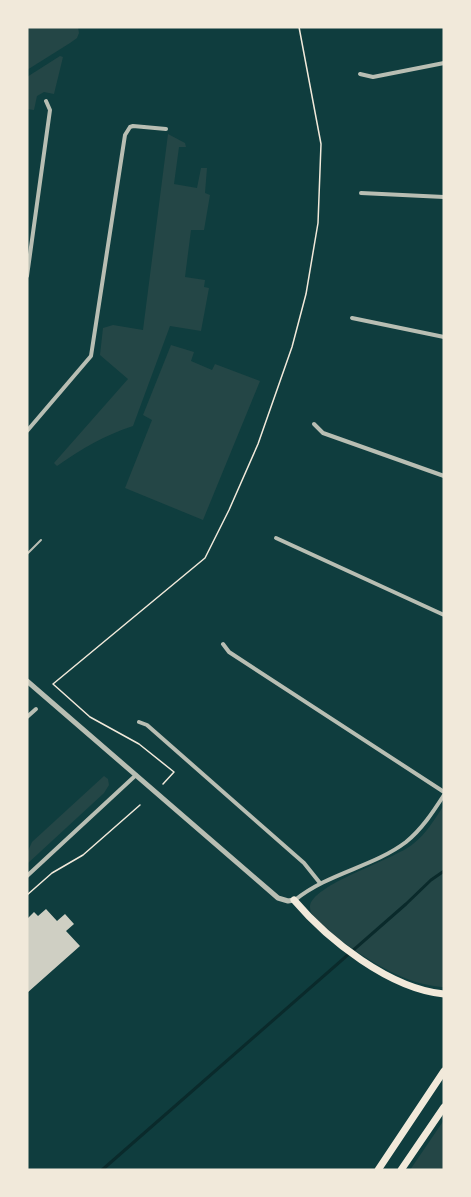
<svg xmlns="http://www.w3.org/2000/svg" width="471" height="1197" viewBox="0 0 471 1197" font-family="'Noto Sans',sans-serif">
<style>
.green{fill:#244646}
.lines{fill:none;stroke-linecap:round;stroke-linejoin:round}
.stream{stroke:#0a2a2b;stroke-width:3}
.building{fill:#cfcfc3}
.path{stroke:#f1e9da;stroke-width:1.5}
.service{stroke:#b8beb3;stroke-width:2}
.minor{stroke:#b8beb3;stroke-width:4}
.tertiary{stroke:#b8beb3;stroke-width:5}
.trunk{stroke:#f1e9da;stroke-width:7}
</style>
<rect width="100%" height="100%" fill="#0f3d3e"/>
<g class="green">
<path d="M 27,27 L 78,27 L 79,33 L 77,38 L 70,43 L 27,70 Z"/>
<path d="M 60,56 L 63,57 L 54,94 L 44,92 L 37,96 L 34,110 L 27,109 L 27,77 Z"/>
<path d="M 168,134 L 185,143 L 186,147 L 179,147 L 174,184 L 197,188 L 201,168 L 207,168 L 205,193 L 210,195 L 204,230 L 191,230 L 185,277 L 205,280 L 204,287 L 209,288 L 201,331 L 170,326 L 133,426 C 103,436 83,448 57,466 L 54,463 L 128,379 L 100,355 L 103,328 L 113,325 L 143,330 Z"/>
<path d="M 171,345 L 194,352 L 191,361 L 212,370 L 215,364 L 260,381 L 203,520 L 125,488 L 152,420 L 143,415 Z"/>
<path d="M 104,776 L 108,779 L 109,785 L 104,793 L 27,864 L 27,853 L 32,842 Z"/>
<path d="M 444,805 L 444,987 L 442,987 C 405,984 373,963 343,942 C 334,936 309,918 310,907 C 310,885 394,860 413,844 C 426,834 435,819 444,805 Z"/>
<path d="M 444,1120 L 444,1170 L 410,1170 Z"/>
</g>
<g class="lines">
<path class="stream" d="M 102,1170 L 406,904 L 431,880 L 444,871"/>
</g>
<path class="building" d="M 46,909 L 57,921 L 65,914 L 74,924 L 66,931 L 80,946 L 27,993 L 27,919 L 34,912 L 38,916 Z"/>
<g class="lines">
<g class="path">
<path d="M 163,784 L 174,772 L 139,744 L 90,717 L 53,684 L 205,558 L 229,510 L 258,444 L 292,347 L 306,294 L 318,223 L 321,144 L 299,27"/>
<path d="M 27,895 L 52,873 L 83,855 L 140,805"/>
</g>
<path class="service" d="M 27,554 L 41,540"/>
<g class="minor">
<path d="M 360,74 L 373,77 L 444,63"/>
<path d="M 361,193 L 444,197"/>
<path d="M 27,276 L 50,110 L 46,101"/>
<path d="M 352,318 L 444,337"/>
<path d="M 314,424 L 323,433 L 444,476"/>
<path d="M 27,431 L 91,356 L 125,135 L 130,127 L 133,126 L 166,129"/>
<path d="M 276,538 L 444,615"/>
<path d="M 223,644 L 229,652 L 444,792"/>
<path d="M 27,717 L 36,709"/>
<path d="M 139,722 L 147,725 L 304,863 L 320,883"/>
<path d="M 27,876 L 136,775"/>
<path d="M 295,900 C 328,873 373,867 406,842 C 422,829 433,812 444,795"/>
</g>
<path class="tertiary" d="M 27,681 L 278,898 L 288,901 L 294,900"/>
<g class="trunk">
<path d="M 294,900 C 328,940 390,989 444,994"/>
<path d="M 378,1170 L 444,1071"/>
<path d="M 401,1170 L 444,1107"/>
</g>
</g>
<rect width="471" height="1197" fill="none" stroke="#f1e9da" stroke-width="57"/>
</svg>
